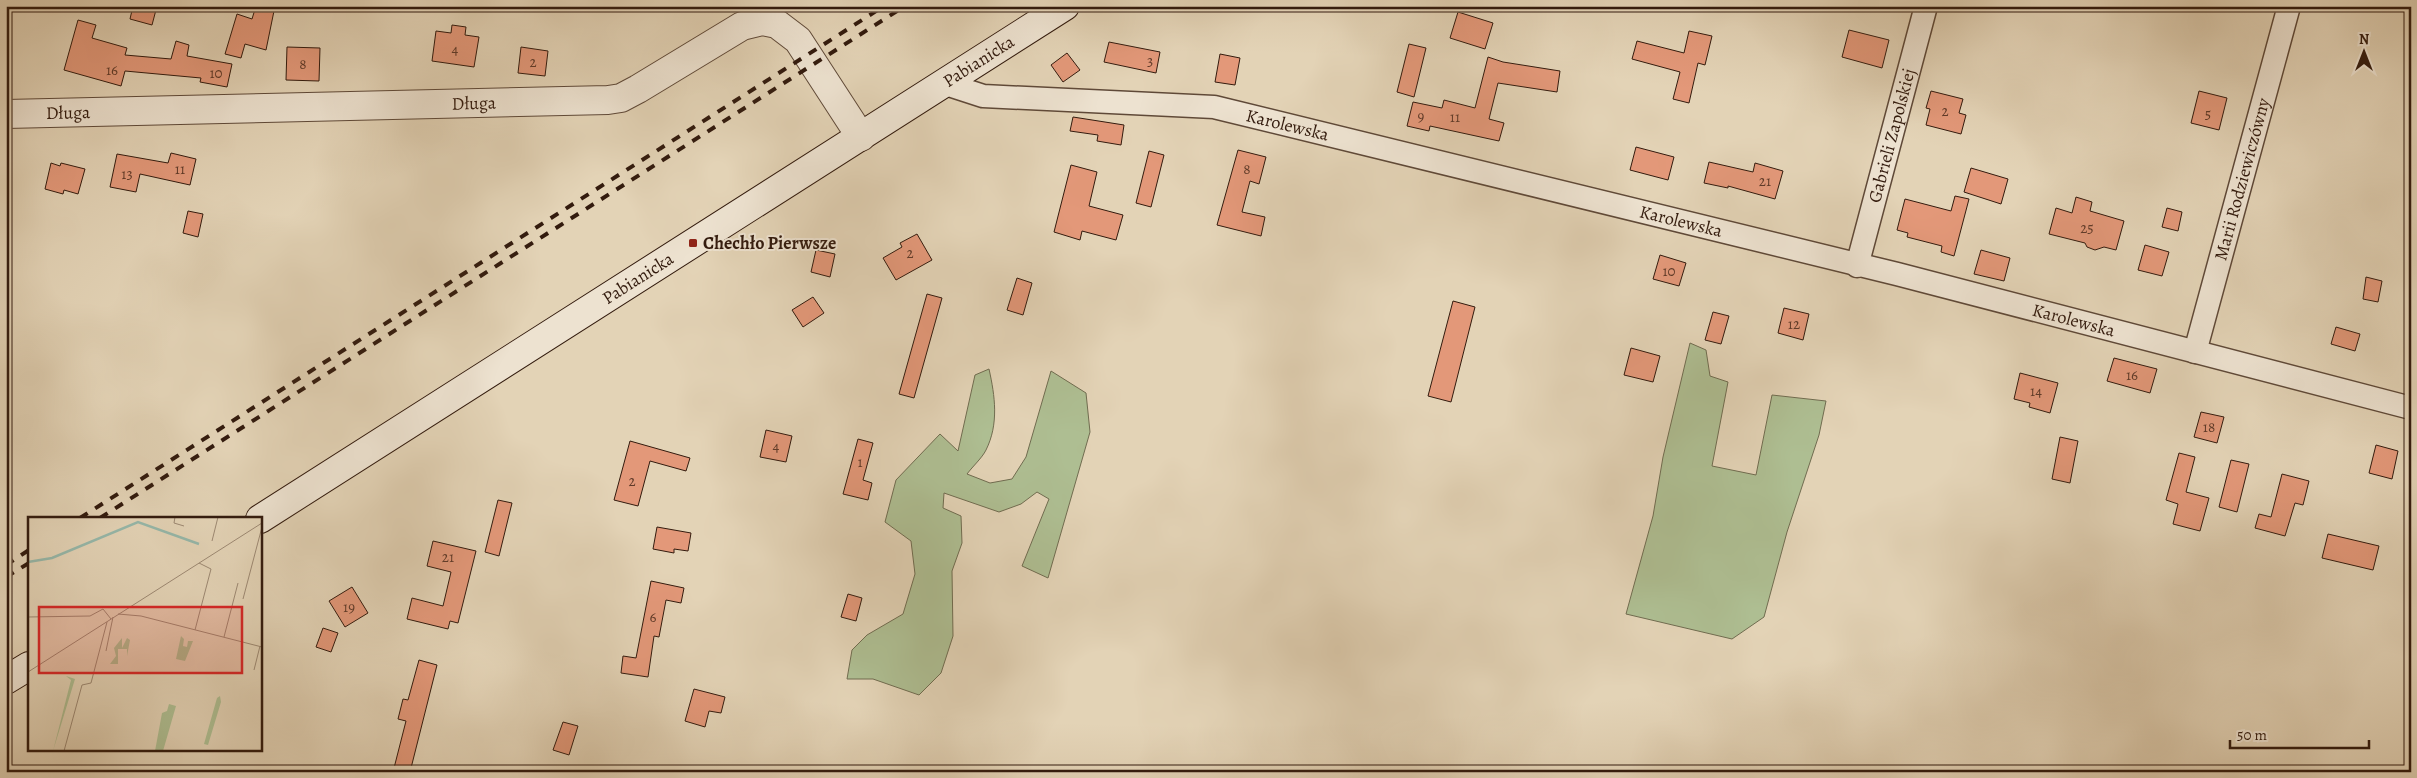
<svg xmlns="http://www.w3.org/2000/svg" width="2417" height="778" viewBox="0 0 2417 778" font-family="Alegreya,serif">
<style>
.green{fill:#aebe92;stroke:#706c50}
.building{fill:#e39879;stroke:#331b0e}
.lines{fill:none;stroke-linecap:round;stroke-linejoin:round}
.minor-casing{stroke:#5f4938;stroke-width:25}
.tertiary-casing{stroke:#5f4938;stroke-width:30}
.secondary-casing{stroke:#331b0e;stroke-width:30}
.minor{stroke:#ede2d0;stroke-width:22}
.tertiary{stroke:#ede2d0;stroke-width:28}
.secondary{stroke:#ede2d0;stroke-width:28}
.rail{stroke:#331b0e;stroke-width:4;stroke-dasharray:9 9;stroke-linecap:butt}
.poi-dot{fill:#8f2418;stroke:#ede2d0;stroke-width:2}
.labels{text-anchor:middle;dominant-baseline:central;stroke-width:4;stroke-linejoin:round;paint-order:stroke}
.number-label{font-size:15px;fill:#5f3a29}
.street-label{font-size:18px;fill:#331b0e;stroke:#ede2d0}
.poi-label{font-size:18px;font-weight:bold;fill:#331b0e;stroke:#ede2d0;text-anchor:start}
.inset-river{fill:none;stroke:#96b8aa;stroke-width:2.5}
.inset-road{fill:none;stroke:#9d8973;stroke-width:1}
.view{fill:#d62828;fill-opacity:0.15;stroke:#d62828;stroke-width:2.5}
.inset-edge{fill:none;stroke:#331b0e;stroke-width:2.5}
</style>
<rect width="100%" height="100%" fill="#e3d3b6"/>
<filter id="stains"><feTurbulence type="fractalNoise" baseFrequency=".004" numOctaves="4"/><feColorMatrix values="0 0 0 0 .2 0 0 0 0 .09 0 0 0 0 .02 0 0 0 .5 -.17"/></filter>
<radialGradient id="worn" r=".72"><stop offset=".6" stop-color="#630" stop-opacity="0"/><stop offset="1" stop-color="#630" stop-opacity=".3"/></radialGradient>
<g class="green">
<path d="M 1690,343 L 1706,350 L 1710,376 L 1728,382 L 1712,466 L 1756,475 L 1772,395 L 1826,401 L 1819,435 L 1787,532 L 1764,617 L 1732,639 L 1626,614 L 1653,516 L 1663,457 Z"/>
<path d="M 989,369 C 995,396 999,424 986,450 C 982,458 973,466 967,474 L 990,483 L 1012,479 L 1026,457 L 1051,371 L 1086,393 L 1090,432 L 1048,578 L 1022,566 L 1049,499 L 1037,492 L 1021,504 L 999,512 L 944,493 L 943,508 L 961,516 L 962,543 L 952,571 L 953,636 L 941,673 L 919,695 L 873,679 L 847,679 L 852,650 L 867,635 L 903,614 L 915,574 L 911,541 L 885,522 L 896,480 L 940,434 L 958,451 L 975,375 Z"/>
</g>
<g class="building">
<path d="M 133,6 L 157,6 L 152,25 L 130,19 Z"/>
<path d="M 256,6 L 275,6 L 266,50 L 245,44 L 241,58 L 225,54 L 237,14 L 252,19 Z"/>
<path d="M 1458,12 L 1493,23 L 1485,49 L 1450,38 Z"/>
<path d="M 78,20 L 96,25 L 92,38 L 127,48 L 125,55 L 171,59 L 176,41 L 189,45 L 187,56 L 232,64 L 227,87 L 200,82 L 201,78 L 125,71 L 121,86 L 64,70 Z"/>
<path d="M 452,25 L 466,27 L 465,35 L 479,37 L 474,67 L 432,61 L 436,31 L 451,33 Z"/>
<path d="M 1849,30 L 1889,40 L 1882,68 L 1842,57 Z"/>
<path d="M 1689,31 L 1712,36 L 1705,65 L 1698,63 L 1689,103 L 1673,99 L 1680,72 L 1632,59 L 1637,41 L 1684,53 Z"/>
<path d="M 1109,42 L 1160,52 L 1156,73 L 1104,62 Z"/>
<path d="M 1409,44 L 1426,48 L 1414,97 L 1397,92 Z"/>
<path d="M 287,47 L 320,48 L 319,81 L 286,80 Z"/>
<path d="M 521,47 L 548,51 L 545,76 L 518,73 Z"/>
<path d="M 1067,53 L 1080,70 L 1063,82 L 1051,65 Z"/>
<path d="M 1220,54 L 1240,58 L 1235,85 L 1215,82 Z"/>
<path d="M 1488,57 L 1503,62 L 1560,71 L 1557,92 L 1498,83 L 1489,119 L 1504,123 L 1499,141 L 1430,126 L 1429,131 L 1407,126 L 1413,102 L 1442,108 L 1444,100 L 1475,108 Z"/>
<path d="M 1931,91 L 1963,99 L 1959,113 L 1966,115 L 1961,134 L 1926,125 L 1930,109 L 1926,108 Z"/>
<path d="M 2199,91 L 2227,98 L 2219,130 L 2191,123 Z"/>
<path d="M 1073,117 L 1124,125 L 1121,145 L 1097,141 L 1098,135 L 1070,131 Z"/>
<path d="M 1636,147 L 1674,157 L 1668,180 L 1630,170 Z"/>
<path d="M 1238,150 L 1266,157 L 1259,184 L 1250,181 L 1242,212 L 1265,217 L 1261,236 L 1217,225 Z"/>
<path d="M 1149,151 L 1164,155 L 1151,207 L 1136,203 Z"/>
<path d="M 171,153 L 196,159 L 190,185 L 140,174 L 136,192 L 110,187 L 117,154 L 168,163 Z"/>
<path d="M 1709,162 L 1753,172 L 1755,163 L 1783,171 L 1775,199 L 1728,186 L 1728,188 L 1704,183 Z"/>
<path d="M 51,163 L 60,166 L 61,163 L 85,169 L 78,194 L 64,190 L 63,194 L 45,189 Z"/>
<path d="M 1071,165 L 1097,172 L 1089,206 L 1123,215 L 1116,240 L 1082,231 L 1080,240 L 1054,232 Z"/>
<path d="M 1971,168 L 2008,179 L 2001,204 L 1964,192 Z"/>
<path d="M 1955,196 L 1969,199 L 1954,256 L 1941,252 L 1942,246 L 1907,237 L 1908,233 L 1897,230 L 1905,199 L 1951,211 Z"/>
<path d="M 2076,197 L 2092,202 L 2090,211 L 2124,221 L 2116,250 L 2104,247 L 2095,250 L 2087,247 L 2085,243 L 2049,234 L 2056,208 L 2072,213 Z"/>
<path d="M 2167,208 L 2182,212 L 2178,231 L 2162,227 Z"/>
<path d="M 188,211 L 203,214 L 198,237 L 183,233 Z"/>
<path d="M 917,234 L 932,260 L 896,280 L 883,258 L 902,247 L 900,243 Z"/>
<path d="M 2145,245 L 2169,252 L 2162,276 L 2138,270 Z"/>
<path d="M 816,250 L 835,254 L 830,277 L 811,272 Z"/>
<path d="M 1981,250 L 2010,258 L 2004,281 L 1974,274 Z"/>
<path d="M 1660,255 L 1686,263 L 1679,286 L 1653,279 Z"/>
<path d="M 2366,277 L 2382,281 L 2378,302 L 2363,299 Z"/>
<path d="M 1017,278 L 1032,283 L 1023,315 L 1007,310 Z"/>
<path d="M 927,294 L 942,298 L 914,398 L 899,394 Z"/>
<path d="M 813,297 L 824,313 L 803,327 L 792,310 Z"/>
<path d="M 1453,301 L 1475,307 L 1451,402 L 1428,396 Z"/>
<path d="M 1784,308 L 1809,314 L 1803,340 L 1778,333 Z"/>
<path d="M 1713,312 L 1729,316 L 1721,344 L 1705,340 Z"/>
<path d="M 2336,327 L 2360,334 L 2355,351 L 2331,344 Z"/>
<path d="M 1631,348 L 1660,356 L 1653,382 L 1624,375 Z"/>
<path d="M 2114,358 L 2157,369 L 2150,393 L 2107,381 Z"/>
<path d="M 2020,373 L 2058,383 L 2050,413 L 2029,407 L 2030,403 L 2014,399 Z"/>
<path d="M 2201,412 L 2224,417 L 2217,443 L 2194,437 Z"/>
<path d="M 766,430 L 792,436 L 786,462 L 760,457 Z"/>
<path d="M 2060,437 L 2078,441 L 2070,483 L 2052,479 Z"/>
<path d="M 858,439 L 873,443 L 863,480 L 872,483 L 868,500 L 843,494 Z"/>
<path d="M 630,441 L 690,458 L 686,471 L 650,461 L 638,506 L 614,500 Z"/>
<path d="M 2376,445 L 2398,451 L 2392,479 L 2369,473 Z"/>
<path d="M 2179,453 L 2195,457 L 2186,492 L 2209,498 L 2200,531 L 2173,524 L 2178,504 L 2166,500 Z"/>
<path d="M 2231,460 L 2249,464 L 2237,512 L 2219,507 Z"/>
<path d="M 2282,474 L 2309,481 L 2303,505 L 2295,503 L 2285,536 L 2255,528 L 2259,514 L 2271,517 Z"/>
<path d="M 498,500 L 512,503 L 499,556 L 485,552 Z"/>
<path d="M 657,527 L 691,533 L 688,551 L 674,549 L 674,553 L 653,549 Z"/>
<path d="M 2328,534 L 2379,546 L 2373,570 L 2322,558 Z"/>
<path d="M 433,541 L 476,551 L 458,623 L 450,621 L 448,629 L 407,619 L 412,598 L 443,606 L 451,572 L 427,566 Z"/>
<path d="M 651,581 L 684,588 L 681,603 L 666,600 L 659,637 L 654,636 L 648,677 L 621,673 L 623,656 L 636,658 Z"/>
<path d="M 352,587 L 368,613 L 345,627 L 329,601 Z"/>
<path d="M 848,594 L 862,598 L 856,621 L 841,617 Z"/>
<path d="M 323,628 L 338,633 L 331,652 L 316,647 Z"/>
<path d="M 419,660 L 437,665 L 410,772 L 393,772 L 406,721 L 398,719 L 403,699 L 408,700 Z"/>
<path d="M 694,689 L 725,697 L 721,713 L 709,711 L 705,727 L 685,721 Z"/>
<path d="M 563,722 L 578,726 L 569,755 L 553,750 Z"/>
</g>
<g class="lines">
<defs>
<g id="minor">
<path id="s1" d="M 943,83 L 983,96 L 1214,107 L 1897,274 L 2411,408"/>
<path id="s2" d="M 1857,266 L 1926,6"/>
<path id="s3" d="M 2195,352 L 2289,6"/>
</g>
<g id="tertiary">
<path id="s4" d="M 6,114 L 608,100 L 621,98 L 638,89 L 742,26 L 762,21 L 777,24 L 798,40 L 861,137"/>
</g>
<g id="secondary">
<path id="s5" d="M 260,519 L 1065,6"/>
<path d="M 6,680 L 29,666"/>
</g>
</defs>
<use href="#minor" class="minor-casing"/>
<use href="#tertiary" class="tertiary-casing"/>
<use href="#secondary" class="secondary-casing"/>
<use href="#minor" class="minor"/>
<use href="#tertiary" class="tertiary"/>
<use href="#secondary" class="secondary"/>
<g class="rail">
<path d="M 80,518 L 884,6"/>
<path d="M 100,518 L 905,6"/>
<path d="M 6,565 L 29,550"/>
<path d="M 6,577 L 29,563"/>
</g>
</g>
<rect class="poi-dot" x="688" y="238" width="10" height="10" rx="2.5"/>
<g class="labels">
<g class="number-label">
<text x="455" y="49">4</text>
<text x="1150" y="61">3</text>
<text x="533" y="62">2</text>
<text x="303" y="64">8</text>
<text x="112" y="70">16</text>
<text x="216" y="73">10</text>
<text x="1945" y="111">2</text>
<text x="2208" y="114">5</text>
<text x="1421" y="116">9</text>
<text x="1455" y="117">11</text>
<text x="180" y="169">11</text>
<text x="1247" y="169">8</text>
<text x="127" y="174">13</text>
<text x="1765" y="181">21</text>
<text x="2087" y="228">25</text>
<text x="910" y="253">2</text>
<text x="1669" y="271">10</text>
<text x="1794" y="324">12</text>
<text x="2132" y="375">16</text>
<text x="2036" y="391">14</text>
<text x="2209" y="427">18</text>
<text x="776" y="446">4</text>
<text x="860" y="462">1</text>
<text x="632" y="481">2</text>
<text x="448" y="557">21</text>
<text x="349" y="607">19</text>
<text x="653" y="617">6</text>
</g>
<g class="street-label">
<text stroke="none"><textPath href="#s5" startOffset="852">Pabianicka</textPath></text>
<text stroke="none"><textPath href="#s4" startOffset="468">Długa</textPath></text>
<text stroke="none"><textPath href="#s4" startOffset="62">Długa</textPath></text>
<text stroke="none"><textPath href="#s1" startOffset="349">Karolewska</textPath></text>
<text stroke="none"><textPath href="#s2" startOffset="135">Gabrieli Zapolskiej</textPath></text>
<text stroke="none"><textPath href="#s3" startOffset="179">Marii Rodziewiczówny</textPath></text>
<text stroke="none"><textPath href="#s1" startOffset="754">Karolewska</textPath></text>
<text stroke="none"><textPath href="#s5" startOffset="448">Pabianicka</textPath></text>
<text stroke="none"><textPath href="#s1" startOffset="1159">Karolewska</textPath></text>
</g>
<g class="poi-label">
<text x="703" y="243">Chechło Pierwsze</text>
</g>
</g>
<g transform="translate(28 517)">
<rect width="234" height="234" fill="#e3d3b6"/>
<path d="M 153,119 L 156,122 L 155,129 L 159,130 L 160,124 L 165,124 L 157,144 L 148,142 ZM 94,121 L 94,131 L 99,121 L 102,123 L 99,139 L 99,132 L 90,132 L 90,147 L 82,147 L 88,139 L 86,131 ZM 38,159 L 47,162 L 25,234 L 43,163 ZM 192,179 L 193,185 L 180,228 L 176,227 L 189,181 ZM 141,187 L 148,189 L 135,234 L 127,234 L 134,196 L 139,194 Z" fill="#aebe92"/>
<path class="inset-river" d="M 0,45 L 24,41 L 110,5 L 171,27"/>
<path class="inset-road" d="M 147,0 L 146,6 L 156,9M 184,24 L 190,0M 215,82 L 234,10M 90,97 L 113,99 L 234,130M 0,100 L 62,99 L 75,92 L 83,102M 167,113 L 183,52 L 171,46M 196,120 L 210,66M 78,134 L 85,100M 226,153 L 232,129M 0,155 L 234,6M 36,234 L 54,168 L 63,166 L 79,105"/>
<path class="view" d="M 11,90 L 214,90 L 214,156 L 11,156 Z"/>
<rect width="234" height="234" class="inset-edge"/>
</g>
<rect width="2417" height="778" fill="none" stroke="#e3d3b6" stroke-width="25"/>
<rect x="8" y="8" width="2402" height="763" fill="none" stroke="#331b0e" stroke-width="2.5"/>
<rect x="12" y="12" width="2392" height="753" fill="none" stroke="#331b0e"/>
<g transform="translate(2364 52)" stroke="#ede2d0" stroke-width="4" paint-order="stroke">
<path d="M0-4L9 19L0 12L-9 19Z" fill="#331b0e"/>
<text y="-8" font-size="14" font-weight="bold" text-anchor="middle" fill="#331b0e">N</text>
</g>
<path d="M2230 740v8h139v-8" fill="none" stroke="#331b0e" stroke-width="2.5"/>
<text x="2237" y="740" font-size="15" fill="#331b0e" stroke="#ede2d0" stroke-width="4" paint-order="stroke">50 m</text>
<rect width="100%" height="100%" filter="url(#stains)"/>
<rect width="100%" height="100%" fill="url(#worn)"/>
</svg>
